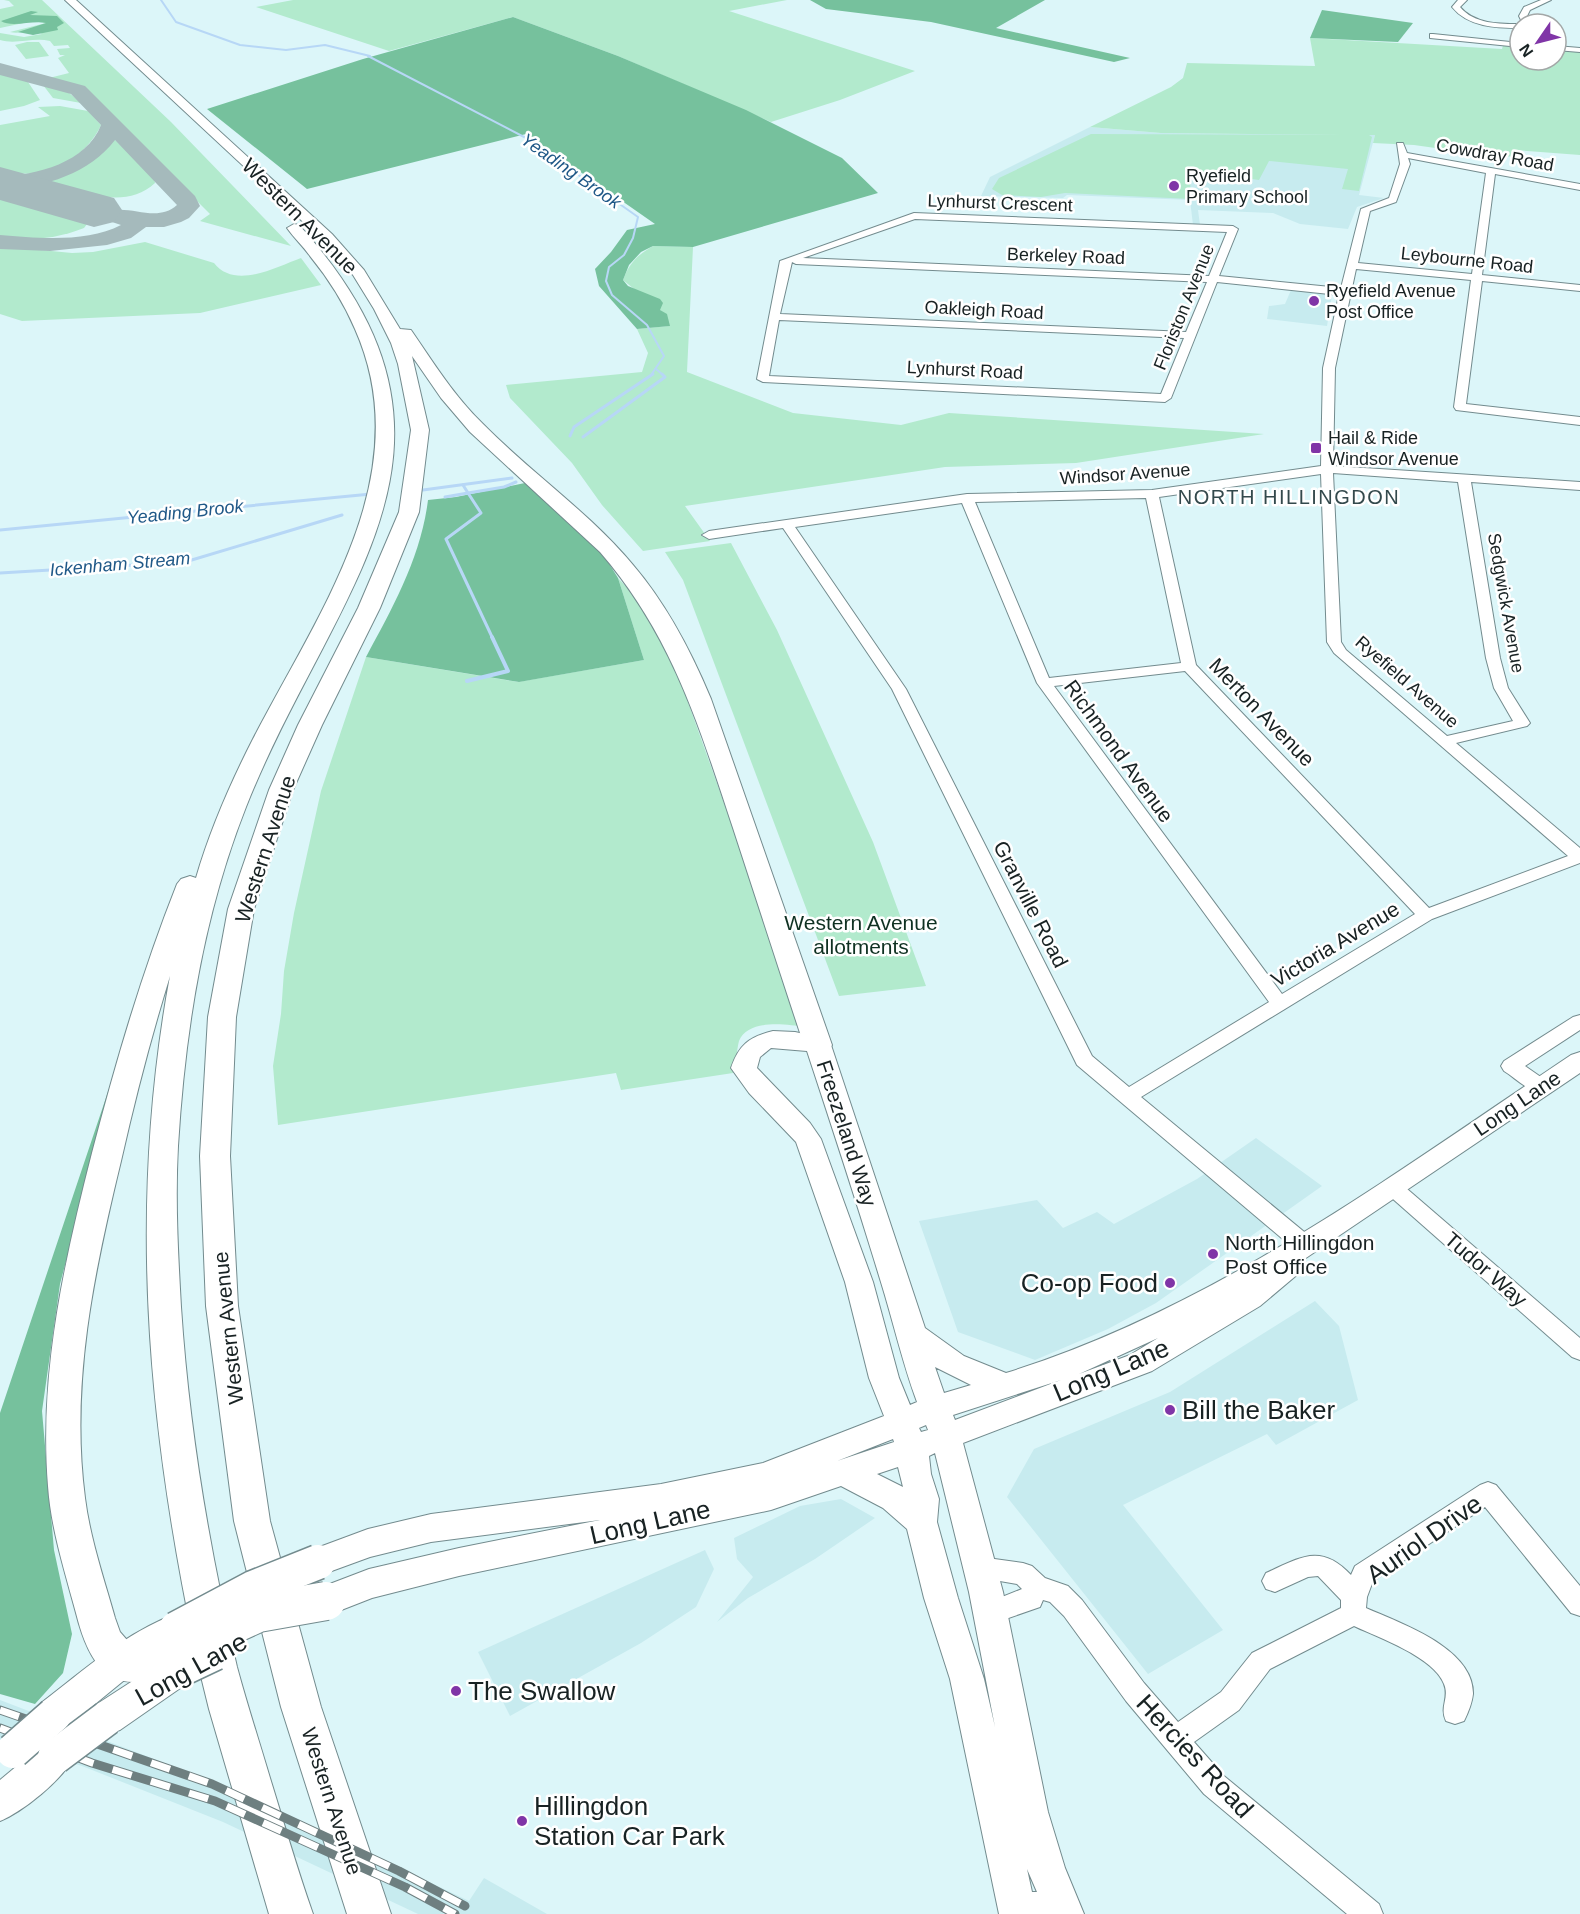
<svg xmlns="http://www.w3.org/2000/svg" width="1580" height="1914" viewBox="0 0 1580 1914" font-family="Arial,sans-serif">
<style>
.built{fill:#c7ebef}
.green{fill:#b2eacd}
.forest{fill:#76c19d}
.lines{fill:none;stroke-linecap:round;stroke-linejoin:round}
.stream-far2{stroke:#b7d7f6;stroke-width:2}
.stream-far1{stroke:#b7d7f6;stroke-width:3}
.stream{stroke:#b7d7f6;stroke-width:4}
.taxiway{fill:#a5babc;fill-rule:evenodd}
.runway{fill:#a5babc;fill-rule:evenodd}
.minor-casing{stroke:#738b8e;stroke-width:2}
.major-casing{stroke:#738b8e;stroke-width:2}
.highway-casing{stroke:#738b8e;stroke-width:2}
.minor{fill:#fff;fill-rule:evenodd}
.major{fill:#fff;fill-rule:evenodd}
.highway{fill:#fff;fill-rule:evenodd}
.rail-casing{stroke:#6e7f80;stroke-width:9}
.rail{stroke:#fff;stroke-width:7;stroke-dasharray:20;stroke-linecap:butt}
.major-bridge-casing{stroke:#738b8e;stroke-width:37;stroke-linecap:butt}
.highway-bridge-casing{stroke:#738b8e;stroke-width:40;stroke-linecap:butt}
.major-bridge{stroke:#fff;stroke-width:34}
.highway-bridge{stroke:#fff;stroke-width:38}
.poi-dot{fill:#8035a7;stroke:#fff;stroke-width:2}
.labels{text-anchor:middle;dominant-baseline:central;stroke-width:5;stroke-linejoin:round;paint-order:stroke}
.far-street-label{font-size:18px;fill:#182223;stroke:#fff}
.far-water-label{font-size:18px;font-style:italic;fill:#1f5887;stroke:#fff}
.far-poi-label{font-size:18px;fill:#182223;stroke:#fff;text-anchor:start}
.far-quarter-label{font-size:20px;letter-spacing:1.5px;fill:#33494c;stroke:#fff}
.street-label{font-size:21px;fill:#182223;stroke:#fff}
.park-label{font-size:21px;fill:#0f3122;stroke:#fff}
.poi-label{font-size:21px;fill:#182223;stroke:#fff;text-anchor:start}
.near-poi-label{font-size:26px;fill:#182223;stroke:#fff;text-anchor:start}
.near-street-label{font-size:26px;fill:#182223;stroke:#fff}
</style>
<rect width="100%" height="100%" fill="#dcf6f9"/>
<g class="built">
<path d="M 1090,127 L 1161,133 L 1375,135 L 1359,195 L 1384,198 L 1357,207 L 1348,229 L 1300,224 L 1273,213 L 1198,210 L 1200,225 L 1193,225 L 1190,200 L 1067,195 L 1063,198 L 981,196 L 990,177 Z"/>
<path d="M 1291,290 L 1332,295 L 1327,326 L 1267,319 L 1269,306 L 1285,304 Z"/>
<path d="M 1256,1138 L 1322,1186 L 1156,1303 L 1108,1329 L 1035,1360 L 958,1332 L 919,1221 L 1037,1200 L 1063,1228 L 1097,1212 L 1114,1224 L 1197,1179 Z"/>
<path d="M 1315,1301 L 1339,1326 L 1358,1400 L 1276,1445 L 1267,1434 L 1123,1505 L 1223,1630 L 1148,1674 L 1007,1497 L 1034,1449 L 1170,1392 Z"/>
<path d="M 841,1499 L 875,1518 L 815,1559 L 748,1598 L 717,1622 L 753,1577 L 737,1559 L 734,1538 L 800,1506 Z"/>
<path d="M 705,1550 L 714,1569 L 696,1607 L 641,1643 L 510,1716 L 478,1652 Z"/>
<path d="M 0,1700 L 240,1792 L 469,1901 L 484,1878 L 547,1914 L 418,1914 L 223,1822 L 82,1766 L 0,1740 Z"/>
</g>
<g class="green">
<path d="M 4,0 L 42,0 L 171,122 L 291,246 L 200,221 L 210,214 L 87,91 L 49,78 L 69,73 L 58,58 L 65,55 L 60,55 L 57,49 L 70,48 L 68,45 L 54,46 L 50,41 C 33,37 16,45 0,40 L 0,33 L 24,37 L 42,34 C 31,28 21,35 10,32 L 46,23 L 33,21 L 0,28 L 0,9 L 14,6 L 9,1 Z"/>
<path d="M 293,0 L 787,0 L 729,11 L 915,71 L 840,100 L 771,122 L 618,56 L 513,17 L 389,51 L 256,7 Z"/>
<path d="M 1310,38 L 1502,49 L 1503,45 L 1520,46 L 1520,60 L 1556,60 L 1556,49 L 1580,51 L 1580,155 L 1516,150 L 1519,156 L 1499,157 L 1414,145 L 1373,143 L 1375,135 L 1369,135 L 1372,137 L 1359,191 L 1342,189 L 1348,169 L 1269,161 L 1259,180 L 1237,177 L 1234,182 L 1190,179 L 1191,199 L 1065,193 L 1041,197 L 1002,195 L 992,189 L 999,178 L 1091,134 L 1344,135 L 1161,133 L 1090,127 L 1171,87 L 1183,78 L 1187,63 L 1315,66 Z"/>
<path d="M 27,42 L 39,42 L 49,56 L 26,59 L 15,45 Z"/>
<path d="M 0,73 L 26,79 L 40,100 L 24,106 L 0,111 Z"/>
<path d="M 45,84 L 68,92 L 81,103 L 53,98 L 43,85 Z"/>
<path d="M 60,106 L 88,111 L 101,125 C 88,154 52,178 19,173 C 12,173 6,170 0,168 L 0,125 L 50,116 L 38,107 Z"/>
<path d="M 114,139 L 154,177 L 155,183 C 124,212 78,190 44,181 L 90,161 Z"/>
<path d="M 0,197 L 82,221 L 87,224 L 84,228 C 56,239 30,241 0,238 Z"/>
<path d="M 145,242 L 214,263 C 235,290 276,267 301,258 L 321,285 L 200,313 L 22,321 L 0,314 L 0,246 L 72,253 L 93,252 Z"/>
<path d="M 653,246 L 693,247 L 687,372 L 793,413 L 901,425 L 949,413 L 1264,434 L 1076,463 L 945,467 L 685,506 L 710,541 L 643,551 L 602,505 L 572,463 L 510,398 L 506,385 L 642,372 L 648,353 L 637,329 L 669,326 L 660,310 L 623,280 C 629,264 637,255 653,246 Z"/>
<path d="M 731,543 L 777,630 L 873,842 L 926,986 L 839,996 L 683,580 L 665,552 Z"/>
<path d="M 618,578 L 647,609 L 674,663 L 804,1027 C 786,1024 748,1019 739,1041 C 737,1048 736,1064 733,1073 L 621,1090 L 616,1073 L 278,1125 L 273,1066 L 281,1014 L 284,971 L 294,913 L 321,791 L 366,657 L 518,682 L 644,660 Z"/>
</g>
<g class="forest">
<path d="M 810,0 L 1045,0 L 996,28 L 1130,58 L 1114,62 L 931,22 L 826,9 Z"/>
<path d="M 1322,10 L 1413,23 L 1398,42 L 1310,38 Z"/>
<path d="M 31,11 L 38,12 L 30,15 L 57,16 L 64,23 L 57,27 L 58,30 L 33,35 L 18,32 L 46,23 C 32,20 12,28 1,21 Z"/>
<path d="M 513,17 L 618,56 L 746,110 L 842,158 L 878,193 L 693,247 L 653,246 L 641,252 L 629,265 L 623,280 L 628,286 L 660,299 L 663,303 L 660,310 L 667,314 L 670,326 L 637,329 L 599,286 L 595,269 L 611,252 L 627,230 L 655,224 L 526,134 L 307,189 L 207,109 L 363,59 Z"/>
<path d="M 525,483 L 553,502 L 597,544 L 618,578 L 644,660 L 519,682 L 366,657 C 393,607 421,557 428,500 L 456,497 Z"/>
<path d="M 120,1056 L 60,1284 L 42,1411 L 54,1550 L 72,1634 L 63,1673 L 35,1704 L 0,1694 L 0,1413 Z"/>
</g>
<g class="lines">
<g class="stream-far2">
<path d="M 161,0 L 176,22 L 240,45 L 286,50 L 325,45 L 370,56"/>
<path d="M 368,56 L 526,138 L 638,217 L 633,238 L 624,255 L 609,267 L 606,281 L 612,295 L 647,325 L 664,356 L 651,375"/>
<path d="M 656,369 L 663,375"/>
</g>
<g class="stream-far1">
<path d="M 570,436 L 574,427 L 653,374"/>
<path d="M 583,437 L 665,377 L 662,374"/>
<path d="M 423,490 L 512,478"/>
<path d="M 445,497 L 468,493 L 463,485"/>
<path d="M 0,530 L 371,494"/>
<path d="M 0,573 L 185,562 L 342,515"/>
<path d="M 493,639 L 446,539 L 481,513 L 468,493 L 504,487 L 516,482"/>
</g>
<path class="stream" d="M 467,681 L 508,671 L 492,637"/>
<path class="taxiway" d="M 0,63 L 85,86 L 195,196 L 200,206 L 189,218 L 181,222 L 164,227 L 146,227 L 131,238 L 107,245 L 50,251 L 0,249 L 0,235 C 37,238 87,243 121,225 L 109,221 L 106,216 L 109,211 C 132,205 157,223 177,205 L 115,140 C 89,174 42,189 0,188 L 0,176 C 36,176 87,162 101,125 L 71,94 L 0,75 Z"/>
<path class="runway" d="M 0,167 L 114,198 L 122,210 L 114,222 L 94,227 L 0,200 Z"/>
<defs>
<g id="minor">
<path d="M 1458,0 L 1467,0 L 1460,7 C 1474,24 1499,24 1520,24 L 1520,28 C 1496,28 1468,27 1452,7 Z"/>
<path d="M 1541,0 L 1551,0 L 1530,10 L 1527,16 L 1531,24 L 1523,24 L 1519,16 L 1524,7 Z"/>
<path d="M 1433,34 L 1520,43 L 1520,47 L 1430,38 L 1430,34 Z"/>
<path d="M 1556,46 L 1580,48 L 1580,52 L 1556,50 Z"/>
<path d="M 1397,143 L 1403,143 L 1407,153 L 1580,184 L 1580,190 L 1495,174 L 1482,275 L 1580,285 L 1580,291 L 1482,281 L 1466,404 L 1580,417 L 1580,425 L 1456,410 L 1454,407 L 1471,280 L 1356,269 L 1335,368 L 1333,466 L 1580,482 L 1580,490 L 1471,482 L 1500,658 L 1508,688 L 1530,723 L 1527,726 L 1456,743 L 1580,848 L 1580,863 L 1432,919 L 1141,1097 L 1314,1240 L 1317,1246 L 1314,1252 L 1306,1254 L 1298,1252 L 1077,1065 L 892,689 L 783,528 L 709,539 L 702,535 L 709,531 L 967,494 L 1152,490 L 1321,466 L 1323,368 L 1339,295 L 1217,282 L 1171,398 L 1165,402 L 763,382 L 757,379 L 780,261 L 914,213 L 1233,226 L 1238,229 L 1219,276 L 1341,288 L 1361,209 L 1389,198 L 1400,164 ZM 1408,158 L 1486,173 L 1472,274 L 1358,263 L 1370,211 L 1396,202 L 1410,164 ZM 915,219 L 1227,232 L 1209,276 L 803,258 ZM 792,262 L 796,264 L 1207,282 L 1186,332 L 780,314 ZM 779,320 L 1184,338 L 1161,394 L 769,376 ZM 1333,473 L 1458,482 L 1486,658 L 1494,688 L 1513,721 L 1447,736 L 1346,650 L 1341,642 ZM 1321,474 L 1327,642 L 1334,653 L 1568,856 L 1429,908 L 1196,665 L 1159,497 ZM 1146,498 L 1181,663 L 1049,678 L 975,502 ZM 962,503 L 1037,683 L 1269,1002 L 1129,1087 L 1092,1056 L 906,689 L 795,527 ZM 1185,671 L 1415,914 L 1282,994 L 1054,686 Z"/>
<path d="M 1580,1015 L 1580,1030 L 1525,1066 L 1548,1082 L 1551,1087 L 1548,1092 C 1532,1096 1517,1079 1504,1071 L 1501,1066 L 1504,1061 L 1573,1017 Z"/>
<path d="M 1392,1180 L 1399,1182 L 1580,1338 L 1580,1360 L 1572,1357 L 1385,1192 L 1382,1187 L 1385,1182 Z"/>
<path d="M 1488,1482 L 1496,1485 L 1580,1586 L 1580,1616 L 1571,1613 L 1485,1507 L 1373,1581 L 1367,1597 L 1366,1608 C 1400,1623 1474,1648 1473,1694 C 1472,1703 1468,1713 1464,1721 L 1455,1724 L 1446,1721 C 1439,1706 1450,1698 1444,1684 C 1434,1657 1379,1638 1354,1626 L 1270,1669 L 1239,1710 L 1194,1742 L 1224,1776 L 1379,1904 L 1383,1914 L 1347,1914 L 1204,1794 L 1126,1701 L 1064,1616 L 1050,1602 L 1043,1600 L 1040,1607 L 991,1624 L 982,1621 L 978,1613 L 982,1605 L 1022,1589 L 1017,1584 L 971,1576 L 968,1568 L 971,1560 L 980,1557 L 1023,1563 L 1032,1566 L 1045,1578 L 1068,1586 L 1082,1600 L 1144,1683 L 1178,1722 L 1221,1692 L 1252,1653 L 1341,1608 L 1341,1600 L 1318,1576 L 1308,1577 L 1275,1592 L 1266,1589 L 1262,1581 L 1266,1573 C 1301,1557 1321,1543 1351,1575 L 1355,1566 L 1480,1485 Z"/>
</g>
<g id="major">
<path d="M 773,1031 L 795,1032 L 827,1039 L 831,1045 L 925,1328 L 964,1356 L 1006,1373 C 1215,1308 1392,1175 1571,1055 L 1580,1052 L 1580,1073 L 1300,1262 L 1302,1266 L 1298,1274 L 1260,1306 L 1152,1371 L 963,1443 L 1003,1592 L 1048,1812 L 1065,1868 L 1084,1914 L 999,1914 L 950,1679 L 924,1598 L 907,1529 L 883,1508 L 841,1486 L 771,1510 L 459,1576 L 372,1598 L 326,1616 L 314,1612 L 309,1601 L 314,1590 L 369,1569 L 459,1548 L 600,1520 L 431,1542 L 370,1557 L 318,1576 L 306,1572 L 301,1562 L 306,1552 L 368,1529 L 431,1514 L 661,1484 L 763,1463 L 884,1416 L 869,1378 L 845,1282 L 796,1142 L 749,1093 L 731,1068 C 739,1045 749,1037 773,1031 ZM 771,1048 L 807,1051 C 832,1127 857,1203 880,1279 C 893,1320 902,1362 917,1402 L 910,1405 L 899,1378 L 873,1282 L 821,1139 L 810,1123 L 757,1068 L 760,1057 ZM 1158,1338 L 1130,1355 L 1079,1374 ZM 935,1367 L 971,1385 L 944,1393 ZM 1061,1380 L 955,1420 L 953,1415 ZM 926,1425 L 928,1430 L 921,1432 L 919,1428 ZM 893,1439 L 894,1442 L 837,1461 ZM 935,1453 L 969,1592 L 995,1727 L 984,1679 L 958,1598 L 937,1522 L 939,1499 L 931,1474 L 929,1456 ZM 898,1467 L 903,1487 L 877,1474 ZM 1027,1869 L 1037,1892 L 1032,1892 Z"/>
<path d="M 176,1614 L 188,1618 L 193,1629 L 188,1640 L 133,1673 L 67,1727 L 54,1731 L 41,1727 L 36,1715 L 41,1703 C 83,1671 126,1632 176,1614 Z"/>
<path d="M 177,1655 L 189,1660 L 194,1671 L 189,1682 L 120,1730 L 107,1734 L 94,1730 L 89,1718 L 94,1706 L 165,1660 Z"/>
<path d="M 55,1740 L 68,1745 L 73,1757 C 64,1779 22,1812 0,1821 L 0,1780 L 42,1745 Z"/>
</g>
<g id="highway">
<path d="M 65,0 L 76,0 L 332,234 L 364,270 L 400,329 L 411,330 C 433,362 454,396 483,424 C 531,473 589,512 633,565 C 667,605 691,651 711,699 L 832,1045 L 828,1052 L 818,1054 L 808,1052 L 804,1045 C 780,973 757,901 733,828 C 699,726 672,635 600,552 L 470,432 L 441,398 L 412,356 L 429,430 L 419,512 L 380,608 L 322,725 L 293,790 L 254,909 L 236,1017 L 230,1156 L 238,1306 L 270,1521 L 321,1707 L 391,1914 L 347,1914 L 281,1707 L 234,1521 L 206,1306 L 200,1156 L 208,1017 L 228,909 L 269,790 L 298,725 L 358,608 L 399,512 L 411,430 L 398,364 L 391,343 L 374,309 L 353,275 L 322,240 L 280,200 Z"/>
<path d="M 294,224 L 299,225 C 501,448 332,589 246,807 C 203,916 185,1031 178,1146 C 175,1200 178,1254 181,1307 C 189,1428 209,1548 237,1667 C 247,1704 259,1741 270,1778 C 284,1823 297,1869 313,1914 L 269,1914 L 209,1709 L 195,1652 C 189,1666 177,1670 163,1676 C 108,1697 88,1661 76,1613 C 65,1572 51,1529 48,1486 C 39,1372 64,1263 92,1153 C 116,1062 142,972 177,884 L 181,879 L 190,876 L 196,878 C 210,830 230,784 253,739 C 318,613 420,475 355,329 C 344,303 328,278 310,256 C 303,246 294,238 287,228 ZM 170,976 C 128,1204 147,1419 194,1644 L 191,1638 L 177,1633 L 145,1647 L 134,1648 L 120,1632 L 115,1618 C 104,1579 90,1538 85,1498 C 70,1384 94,1272 121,1161 C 135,1099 151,1037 170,976 Z"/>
</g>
</defs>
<use href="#minor" class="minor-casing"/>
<use href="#major" class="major-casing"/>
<use href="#highway" class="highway-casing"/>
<use href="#minor" class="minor"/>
<use href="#major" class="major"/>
<use href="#highway" class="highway"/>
<defs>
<g id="rail">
<path d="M 0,1710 L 212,1784 L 399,1871 L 465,1906"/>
<path d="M 0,1728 L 92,1763 L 215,1801 L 405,1887 L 455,1914"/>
</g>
</defs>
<use href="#rail" class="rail-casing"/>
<use href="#rail" class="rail"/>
<defs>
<g id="major-bridge">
<path d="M 176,1629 L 253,1588 L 318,1562"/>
<path d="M 177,1671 L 215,1653"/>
<path d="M 13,1751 L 54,1715"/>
<path d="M 55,1757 L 107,1718"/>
</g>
<path id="highway-bridge" d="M 177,1650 L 258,1613 L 326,1601"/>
</defs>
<use href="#major-bridge" class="major-bridge-casing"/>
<use href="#highway-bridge" class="highway-bridge-casing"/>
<use href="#major-bridge" class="major-bridge"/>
<use href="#highway-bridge" class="highway-bridge"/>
</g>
<g class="poi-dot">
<circle cx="1174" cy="186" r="6"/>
<circle cx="1314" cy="301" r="6"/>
<rect x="1310" y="442" width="12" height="12" rx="3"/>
<circle cx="1213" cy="1254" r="6"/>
<circle cx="1170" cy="1283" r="6"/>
<circle cx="1170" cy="1410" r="6"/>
<circle cx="456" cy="1691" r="6"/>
<circle cx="522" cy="1821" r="6"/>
</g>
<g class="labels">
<g class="far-street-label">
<text transform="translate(1495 155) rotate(10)">Cowdray Road</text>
<text transform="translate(1000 203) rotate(2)">Lynhurst Crescent</text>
<text transform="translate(1066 256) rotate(2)">Berkeley Road</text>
<text transform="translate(1467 260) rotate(6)">Leybourne Road</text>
<text transform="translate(1184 307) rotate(-68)">Floriston Avenue</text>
<text transform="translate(984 310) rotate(3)">Oakleigh Road</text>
<text transform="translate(965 370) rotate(3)">Lynhurst Road</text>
<text transform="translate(1125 474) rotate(-4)">Windsor Avenue</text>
<text transform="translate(1506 603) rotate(80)">Sedgwick Avenue</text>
<text transform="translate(1407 682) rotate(41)">Ryefield Avenue</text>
</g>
<g class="far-water-label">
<text transform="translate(571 171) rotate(35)">Yeading Brook</text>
<text transform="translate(185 512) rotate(-6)">Yeading Brook</text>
<text transform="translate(120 564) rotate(-5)">Ickenham Stream</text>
</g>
<g class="far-poi-label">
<text x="1186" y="176">Ryefield<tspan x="1186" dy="21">Primary School</tspan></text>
<text x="1326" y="291">Ryefield Avenue<tspan x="1326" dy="21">Post Office</tspan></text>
<text x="1328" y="438">Hail &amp; Ride<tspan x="1328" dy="21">Windsor Avenue</tspan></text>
</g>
<g class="far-quarter-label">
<text x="1289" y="497">NORTH HILLINGDON</text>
</g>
<g class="street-label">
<text transform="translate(300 216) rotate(45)">Western Avenue</text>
<text transform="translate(1262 712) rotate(46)">Merton Avenue</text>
<text transform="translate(1119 751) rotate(54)">Richmond Avenue</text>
<text transform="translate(265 849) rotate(-72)">Western Avenue</text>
<text transform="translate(1031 904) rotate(63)">Granville Road</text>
<text transform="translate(1335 944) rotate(-31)">Victoria Avenue</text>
<text transform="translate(1517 1103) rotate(-34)">Long Lane</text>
<text transform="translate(847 1133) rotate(72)">Freezeland Way</text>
<text transform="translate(1486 1269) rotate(41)">Tudor Way</text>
<text transform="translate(228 1328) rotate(-96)">Western Avenue</text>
<text transform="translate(332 1801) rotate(72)">Western Avenue</text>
</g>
<g class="park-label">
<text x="861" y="922">Western Avenue<tspan x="861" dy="24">allotments</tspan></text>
</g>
<g class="poi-label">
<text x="1225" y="1242">North Hillingdon<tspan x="1225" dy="24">Post Office</tspan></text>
</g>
<g class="near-poi-label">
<text x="1158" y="1283" text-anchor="end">Co-op Food</text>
<text x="1182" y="1410">Bill the Baker</text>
<text x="468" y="1691">The Swallow</text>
<text x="534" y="1806">Hillingdon<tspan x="534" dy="30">Station Car Park</tspan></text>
</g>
<g class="near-street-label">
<text transform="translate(1111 1370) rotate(-23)">Long Lane</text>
<text transform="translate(650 1522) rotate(-13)">Long Lane</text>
<text transform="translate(1424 1539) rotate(-35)">Auriol Drive</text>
<text transform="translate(191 1669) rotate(-29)">Long Lane</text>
<text transform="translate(1195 1756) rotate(47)">Hercies Road</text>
</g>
</g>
<g transform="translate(1538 42) rotate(235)"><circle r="28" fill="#ffffff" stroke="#a3a7a7" stroke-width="1.5"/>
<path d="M0-4.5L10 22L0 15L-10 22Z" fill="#8035a7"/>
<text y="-9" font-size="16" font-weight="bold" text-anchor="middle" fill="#182223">N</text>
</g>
</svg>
